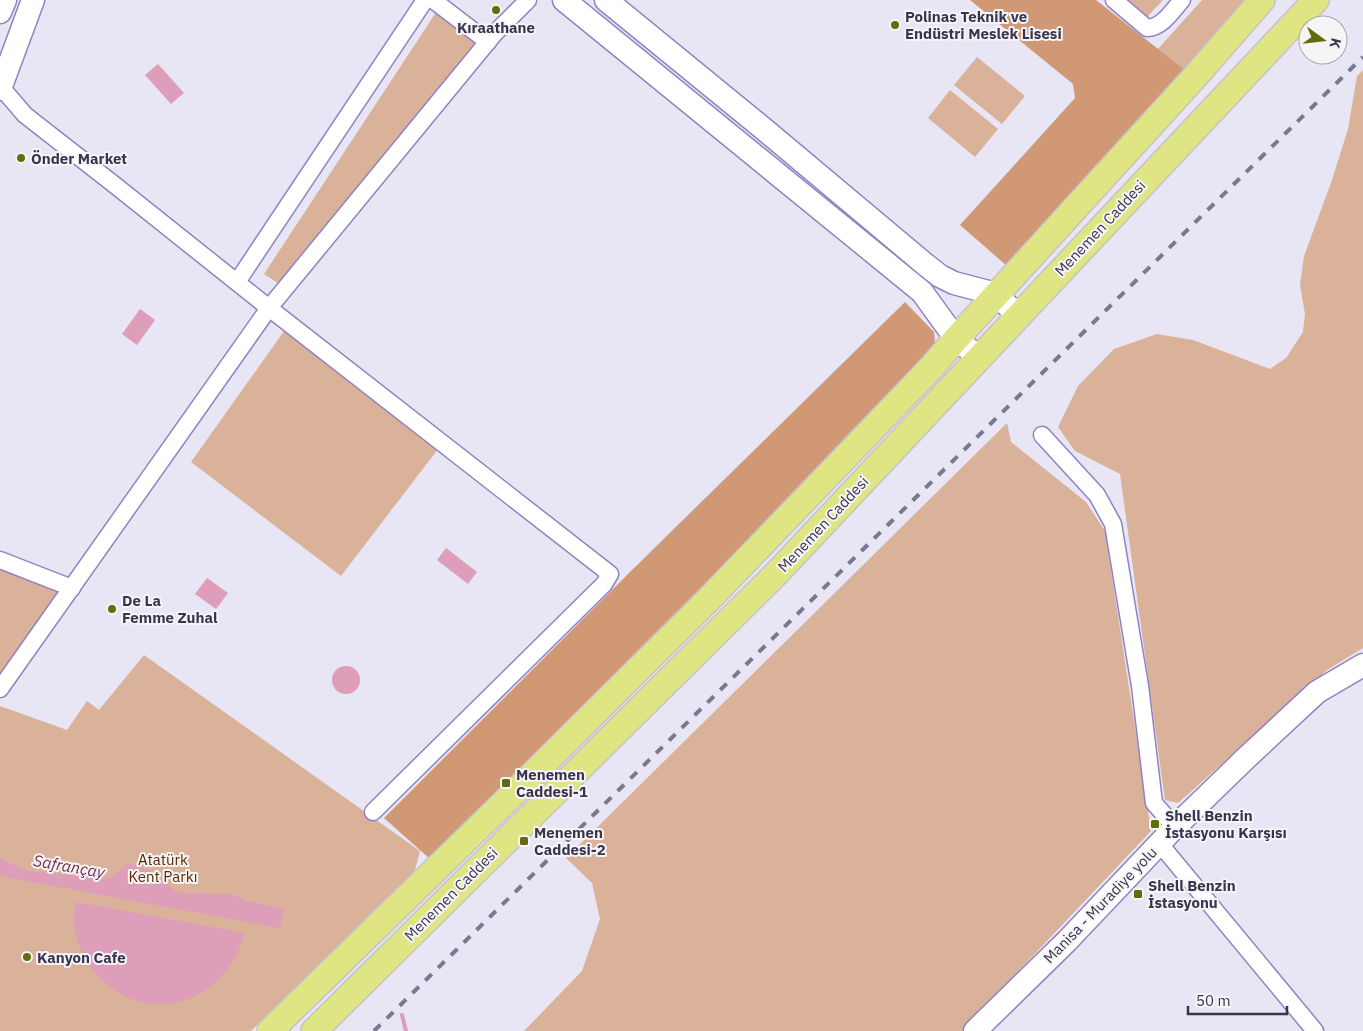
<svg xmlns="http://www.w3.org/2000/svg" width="1363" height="1031" viewBox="0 0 1363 1031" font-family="'IBM Plex Sans',sans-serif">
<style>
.green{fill:#dab199}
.forest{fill:#d09875}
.water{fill:#de9db8}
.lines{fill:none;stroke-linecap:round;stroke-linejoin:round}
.stream{stroke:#de9db8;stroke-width:4}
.street-casing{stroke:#9083c3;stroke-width:19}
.secondary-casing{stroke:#9083c3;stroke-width:25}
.primary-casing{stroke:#c4c2ca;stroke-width:28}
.street{stroke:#fff;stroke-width:16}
.secondary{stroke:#fff;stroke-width:22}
.primary{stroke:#e0e583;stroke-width:25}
.rail{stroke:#7b778e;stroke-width:4;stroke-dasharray:9 9;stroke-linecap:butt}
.poi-dot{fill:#656a0c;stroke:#f5f5f5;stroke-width:2}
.labels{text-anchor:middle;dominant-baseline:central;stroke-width:4;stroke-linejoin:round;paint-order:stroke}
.poi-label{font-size:15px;font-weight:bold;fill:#3a3450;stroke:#f5f5f5;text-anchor:start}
.street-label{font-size:15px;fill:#3a3450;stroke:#f5f5f5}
.park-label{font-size:15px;fill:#5d2900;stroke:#f5f5f5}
.water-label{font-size:16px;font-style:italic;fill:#762b4f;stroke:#f5f5f5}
</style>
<rect width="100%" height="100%" fill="#e8e5f4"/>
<g class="green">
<path d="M 1124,0 L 1163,0 L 1146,18 Z"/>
<path d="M 1202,0 L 1253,0 L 1186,71 L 1157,50 Z"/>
<path d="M 437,11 L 481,43 L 281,285 L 264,274 Z"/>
<path d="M 977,57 L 1025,96 L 1002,124 L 954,85 Z"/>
<path d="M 1363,70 L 1363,648 L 1327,670 L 1178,803 L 1165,800 L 1120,474 L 1075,451 L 1058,427 L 1078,386 L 1114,349 L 1157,334 L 1193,340 L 1270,369 L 1286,358 L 1303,332 L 1305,314 L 1300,285 L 1304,256 L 1332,180 L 1348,129 L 1357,76 Z"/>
<path d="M 950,90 L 998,129 L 975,157 L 928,118 Z"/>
<path d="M 287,327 L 438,449 L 341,576 L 191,462 Z"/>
<path d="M 1007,423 L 1011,442 L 1086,502 L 1105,531 L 1151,831 L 962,1031 L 524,1031 L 582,971 L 600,919 L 592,883 L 566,858 Z"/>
<path d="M 0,568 L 59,590 L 64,597 L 0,677 Z"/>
<path d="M 144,655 L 420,851 L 415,870 L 251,1031 L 0,1031 L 0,706 L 67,730 L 87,701 L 99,710 Z"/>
</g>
<g class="forest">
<path d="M 970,0 L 1096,0 L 1186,71 L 1007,266 L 960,225 L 1075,98 L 1073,84 Z"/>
<path d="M 905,302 L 934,332 L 936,353 L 439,867 L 384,818 L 629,573 Z"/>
</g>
<g class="water">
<path d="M 158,64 L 184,93 L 171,104 L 145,75 Z"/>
<path d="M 140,309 L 155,320 L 137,345 L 122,334 Z"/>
<path d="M 446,548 L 477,572 L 468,584 L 437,560 Z"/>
<path d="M 207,578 L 228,593 L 216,609 L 195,594 Z"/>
<circle cx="346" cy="680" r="14"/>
<path d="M 0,858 L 28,871 L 54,874 L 112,878 L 128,863 L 151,871 L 178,893 L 231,894 L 247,901 L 284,909 L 280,928 L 0,876 Z"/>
<path d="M 76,902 L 244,933 C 236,970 203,1003 163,1004 C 111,1006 64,953 76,902 Z"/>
</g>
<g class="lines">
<path class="stream" d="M 402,1015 L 406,1031"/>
<defs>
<g id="street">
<path d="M 433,0 L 488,42"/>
<path d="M 1114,0 L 1147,28 C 1162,28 1173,10 1182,0"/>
<path d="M 1,87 L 25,115 L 116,186 L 269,308 L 610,574 L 604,584 L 373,812"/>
<path d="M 237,282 L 425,0"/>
<path d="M 1042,435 L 1097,495 L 1113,524 L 1140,686 L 1154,803 L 1175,827"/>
<path d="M 0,560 L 72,588"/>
<path d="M 0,689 L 269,308 L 495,33 L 528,0"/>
<path d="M 1160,844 L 1315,1031"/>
</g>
<g id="secondary">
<path d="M 564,0 L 922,292 L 956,339 L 980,358"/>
<path d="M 606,0 L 759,125 L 926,265 L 940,276 L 954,283 L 996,294 L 1018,316"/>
<path d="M 0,12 L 5,0"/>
<path d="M 0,89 L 33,0"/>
<path d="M 975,1031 L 1067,941 L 1175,827 L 1244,760 L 1317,692 L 1363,665"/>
</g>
<g id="primary">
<path d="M 270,1031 L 514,793 L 713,595 L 931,368 L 956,339 L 1193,79 L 1262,0"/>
<path d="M 314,1031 L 775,575 L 1316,0"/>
</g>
</defs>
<use href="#street" class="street-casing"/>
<use href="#secondary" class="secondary-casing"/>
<use href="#primary" class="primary-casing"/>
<use href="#street" class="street"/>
<use href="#secondary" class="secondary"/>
<use href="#primary" class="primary"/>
<path class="rail" d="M 374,1031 L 1363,57"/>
</g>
<g class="poi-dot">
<circle cx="496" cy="10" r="5"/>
<circle cx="895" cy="25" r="5"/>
<circle cx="21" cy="158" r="5"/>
<circle cx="112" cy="609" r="5"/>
<rect x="501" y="778" width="10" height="10" rx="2.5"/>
<rect x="1150" y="819" width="10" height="10" rx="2.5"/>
<rect x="519" y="836" width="10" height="10" rx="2.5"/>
<rect x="1133" y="889" width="10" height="10" rx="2.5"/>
<circle cx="27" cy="957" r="5"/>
</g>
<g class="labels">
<g class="poi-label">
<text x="905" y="16">Polinas Teknik ve<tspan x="905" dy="17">Endüstri Meslek Lisesi</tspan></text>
<text x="496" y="27" text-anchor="middle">Kıraathane</text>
<text x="31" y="158">Önder Market</text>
<text x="122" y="600">De La<tspan x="122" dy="17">Femme Zuhal</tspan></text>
<text x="516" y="774">Menemen<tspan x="516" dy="17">Caddesi-1</tspan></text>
<text x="1165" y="815">Shell Benzin<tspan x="1165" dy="17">İstasyonu Karşısı</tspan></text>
<text x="534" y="832">Menemen<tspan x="534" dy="17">Caddesi-2</tspan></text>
<text x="1148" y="885">Shell Benzin<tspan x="1148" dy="17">İstasyonu</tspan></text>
<text x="37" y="957">Kanyon Cafe</text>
</g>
<g class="street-label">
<text transform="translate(1100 228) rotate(-47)">Menemen Caddesi</text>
<text transform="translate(823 524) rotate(-47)">Menemen Caddesi</text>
<text transform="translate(451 894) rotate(-45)">Menemen Caddesi</text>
<text transform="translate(1100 905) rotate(-46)">Manisa - Muradiye yolu</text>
</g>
<g class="park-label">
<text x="163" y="859">Atatürk<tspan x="163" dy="17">Kent Parkı</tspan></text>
</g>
<g class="water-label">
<text transform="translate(69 866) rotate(10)">Safrançay</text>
</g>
</g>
<g transform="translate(1323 40) rotate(105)"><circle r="24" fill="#f5f5f5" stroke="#aaa8b3"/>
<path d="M0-4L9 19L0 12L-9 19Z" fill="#656a0c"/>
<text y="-8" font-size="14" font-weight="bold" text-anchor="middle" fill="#3a3450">K</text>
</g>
<path d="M1188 1006v8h99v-8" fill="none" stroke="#3a3450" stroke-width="2.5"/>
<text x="1196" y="1006" font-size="15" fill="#3a3450" stroke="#f5f5f5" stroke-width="4" paint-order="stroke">50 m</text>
</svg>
